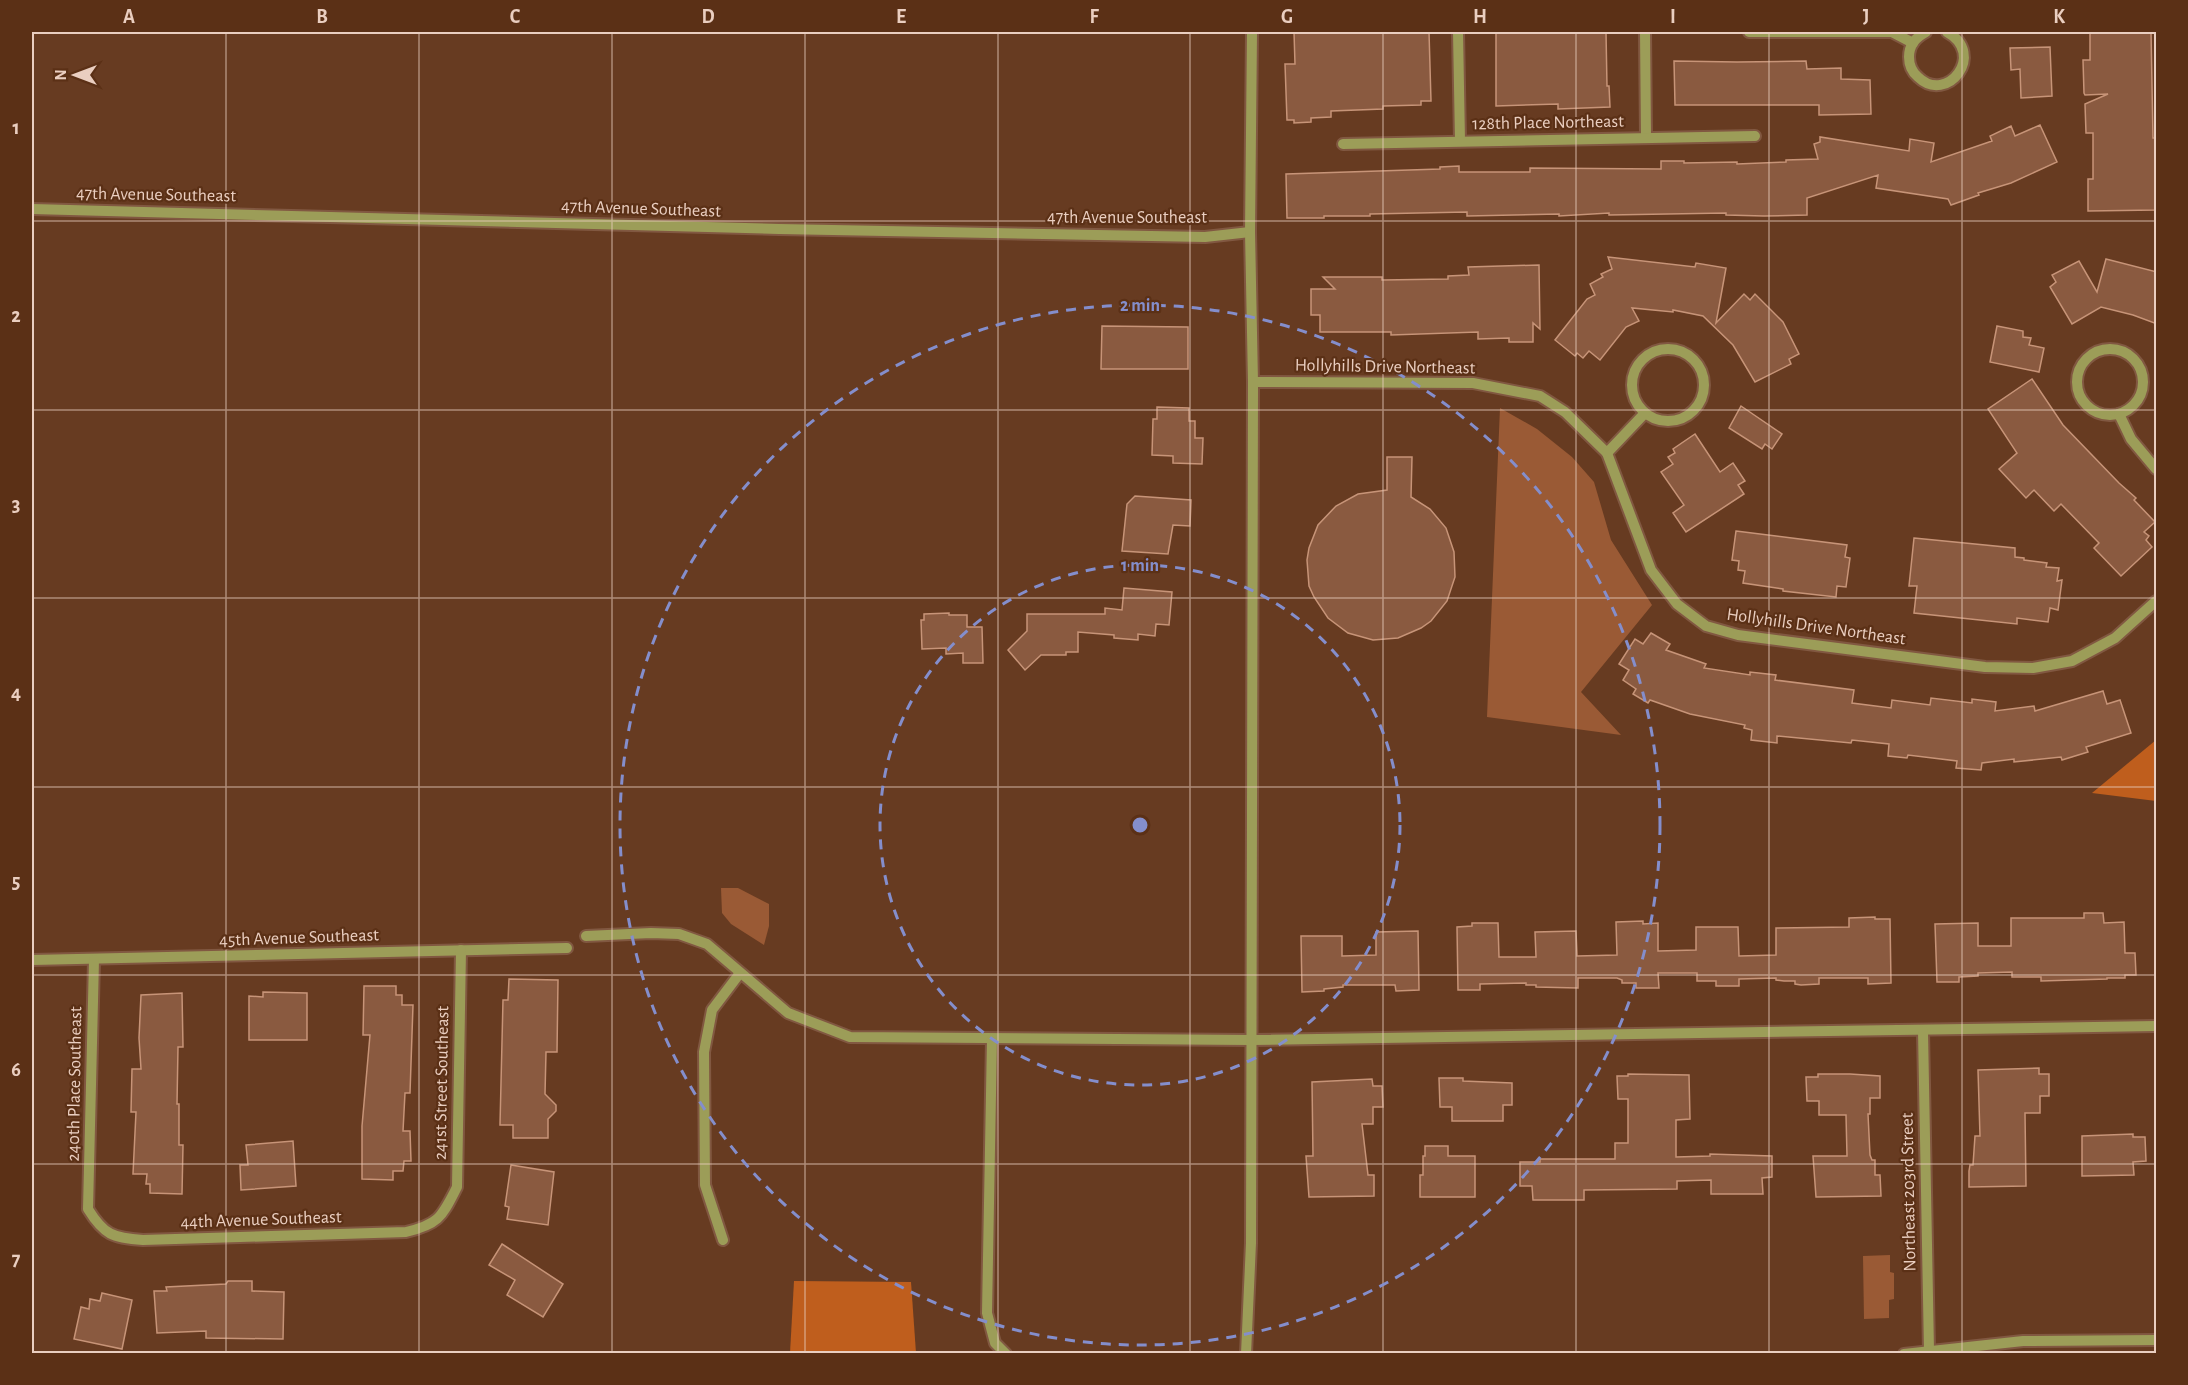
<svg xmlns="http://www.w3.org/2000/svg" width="2188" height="1385" viewBox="0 0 2188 1385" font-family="'Alegreya Sans',sans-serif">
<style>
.green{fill:#9a5a35}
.forest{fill:#bf5e1d}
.building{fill:#8a5a40;stroke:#c79478;stroke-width:1.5}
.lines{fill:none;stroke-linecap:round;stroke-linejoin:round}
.minor-casing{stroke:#815841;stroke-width:14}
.minor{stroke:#9c9d58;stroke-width:10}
.grid{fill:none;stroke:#eacec0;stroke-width:1.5;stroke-opacity:0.55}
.ring{fill:none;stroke:#848ecc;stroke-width:3;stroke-dasharray:10 8}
.labels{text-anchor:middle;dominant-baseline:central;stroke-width:4.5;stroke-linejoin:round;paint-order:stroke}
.street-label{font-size:18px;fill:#eacec0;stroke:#5b3016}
.centre{fill:#848ecc;stroke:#5b3016;stroke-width:3}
.ring-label{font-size:18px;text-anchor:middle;font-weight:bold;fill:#848ecc;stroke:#5b3016;stroke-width:4.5;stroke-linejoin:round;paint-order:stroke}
.neatline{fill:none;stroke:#eacec0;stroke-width:2}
.grid-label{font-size:20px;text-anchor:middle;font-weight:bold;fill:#eacec0}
</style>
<rect width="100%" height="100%" fill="#673b21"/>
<g class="green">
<path d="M 1500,408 L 1537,429 L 1572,457 L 1594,482 L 1611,540 L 1652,605 L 1581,692 L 1621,735 L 1487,717 Z"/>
<path d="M 721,888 L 738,888 L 769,904 L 769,926 L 764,945 L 731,924 L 722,913 Z"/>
<path d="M 1890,1255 L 1890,1272 L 1894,1273 L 1894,1299 L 1889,1300 L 1889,1318 L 1864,1319 L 1863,1256 Z"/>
</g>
<g class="forest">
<path d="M 2156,740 L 2156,801 L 2092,793 Z"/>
<path d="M 794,1281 L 911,1282 L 916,1353 L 790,1353 Z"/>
</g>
<g class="building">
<path d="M 1294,32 L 1429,32 L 1431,101 L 1421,101 L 1421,105 L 1383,106 L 1383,109 L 1331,111 L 1331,117 L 1311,118 L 1311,122 L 1294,123 L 1294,120 L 1287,120 L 1285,64 L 1295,64 Z"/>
<path d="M 1496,32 L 1606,32 L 1607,86 L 1609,86 L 1610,107 L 1558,109 L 1558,104 L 1496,106 Z"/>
<path d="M 2090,32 L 2151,32 L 2153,138 L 2156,138 L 2156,210 L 2088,211 L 2088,179 L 2093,179 L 2093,133 L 2086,133 L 2085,104 L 2108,94 L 2085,95 L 2084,93 L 2083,60 L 2090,60 Z"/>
<path d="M 2050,47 L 2052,96 L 2021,98 L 2020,69 L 2011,70 L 2010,48 Z"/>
<path d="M 1674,61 L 1737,62 L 1806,61 L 1807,69 L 1841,68 L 1841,79 L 1870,80 L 1871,114 L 1819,115 L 1819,105 L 1675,105 Z"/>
<path d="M 2040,125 L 2057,162 L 2011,183 L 1978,193 L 1979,195 L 1951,205 L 1948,199 L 1876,188 L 1878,175 L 1807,198 L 1807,215 L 1764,216 L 1726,215 L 1726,213 L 1609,215 L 1609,213 L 1559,216 L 1559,214 L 1467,216 L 1467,212 L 1370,214 L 1370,216 L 1324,216 L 1324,218 L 1287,218 L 1286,174 L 1440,169 L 1440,167 L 1459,166 L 1459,172 L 1530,172 L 1530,168 L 1661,169 L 1661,161 L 1684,161 L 1684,163 L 1737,162 L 1737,164 L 1786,162 L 1786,160 L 1818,159 L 1814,144 L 1820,142 L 1820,137 L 1909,151 L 1910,139 L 1934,143 L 1931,162 L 1992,141 L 1990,136 L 2011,126 L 2015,136 Z"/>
<path d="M 1608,257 L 1695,267 L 1696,263 L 1726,268 L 1716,323 L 1744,294 L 1750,300 L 1755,294 L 1783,322 L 1799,354 L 1789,359 L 1791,364 L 1755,382 L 1733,345 L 1703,316 L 1673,310 L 1673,312 L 1632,308 L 1639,321 L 1626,327 L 1600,360 L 1589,351 L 1583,358 L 1577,353 L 1575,356 L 1555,340 L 1587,299 L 1595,295 L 1590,284 L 1603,277 L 1601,274 L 1612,269 Z"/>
<path d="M 2106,259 L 2157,272 L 2157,324 L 2133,315 L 2101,307 L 2072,324 L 2050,287 L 2056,282 L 2052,275 L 2079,261 L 2097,292 Z"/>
<path d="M 1539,265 L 1540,329 L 1533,323 L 1533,342 L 1509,342 L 1509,338 L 1478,339 L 1478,332 L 1391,335 L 1391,332 L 1320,332 L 1320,315 L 1311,315 L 1311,289 L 1335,289 L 1323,277 L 1382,277 L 1382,280 L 1448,279 L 1448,276 L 1469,275 L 1468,267 Z"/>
<path d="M 1102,326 L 1188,327 L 1188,369 L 1101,369 Z"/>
<path d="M 1997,326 L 2023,331 L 2023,337 L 2031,338 L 2029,345 L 2044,348 L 2039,372 L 1990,362 Z"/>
<path d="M 2032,379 L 2063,425 L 2119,483 L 2136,498 L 2134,500 L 2155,522 L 2144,532 L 2149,536 L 2146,540 L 2152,547 L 2121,576 L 2094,548 L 2099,543 L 2061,504 L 2054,511 L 2034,490 L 2026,498 L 1999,469 L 2017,453 L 1988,409 Z"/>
<path d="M 1741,406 L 1782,434 L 1772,449 L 1765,444 L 1762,449 L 1729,428 Z"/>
<path d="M 1157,407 L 1189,408 L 1189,421 L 1195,421 L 1195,438 L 1203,438 L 1202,464 L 1173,463 L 1173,456 L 1152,455 L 1153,419 L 1157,419 Z"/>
<path d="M 1695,434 L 1720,472 L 1733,463 L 1745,481 L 1738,485 L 1744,494 L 1686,532 L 1673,513 L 1684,505 L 1661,472 L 1673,464 L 1668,457 L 1675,453 L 1673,449 Z"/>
<path d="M 1387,457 L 1412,457 L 1411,497 L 1430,509 L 1446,528 L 1454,552 L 1455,577 L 1447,601 L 1431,621 L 1421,628 L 1398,638 L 1373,640 L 1348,633 L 1328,618 L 1314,597 L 1309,586 L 1307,560 L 1309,548 L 1318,525 L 1336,506 L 1358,494 L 1387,490 Z"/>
<path d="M 1135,496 L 1191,500 L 1190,526 L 1173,525 L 1168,554 L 1122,551 L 1127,504 Z"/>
<path d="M 1736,531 L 1847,545 L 1845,557 L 1850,558 L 1846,587 L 1837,586 L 1836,597 L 1783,591 L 1783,589 L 1743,583 L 1745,571 L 1738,570 L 1739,561 L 1732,560 Z"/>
<path d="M 1914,538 L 2015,548 L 2015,557 L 2024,558 L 2024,560 L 2047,563 L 2046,567 L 2059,568 L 2057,581 L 2062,580 L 2058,610 L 2050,608 L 2048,622 L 2017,618 L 2017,624 L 1914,613 L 1917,586 L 1909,586 Z"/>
<path d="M 1124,588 L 1172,592 L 1169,625 L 1156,624 L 1155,636 L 1138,634 L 1138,640 L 1114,638 L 1114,635 L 1078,632 L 1078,652 L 1066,652 L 1066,655 L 1041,655 L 1025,670 L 1008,650 L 1027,631 L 1027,614 L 1105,614 L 1105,608 L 1122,610 Z"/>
<path d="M 949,613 L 949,615 L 967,615 L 967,627 L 982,627 L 983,663 L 963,663 L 963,653 L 946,654 L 946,648 L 922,649 L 921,620 L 924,620 L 924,614 Z"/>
<path d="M 1651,633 L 1670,644 L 1666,650 L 1706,664 L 1704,668 L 1750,675 L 1750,672 L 1776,675 L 1775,680 L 1854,690 L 1852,703 L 1891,708 L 1892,700 L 1930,705 L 1931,698 L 1972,703 L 1972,699 L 1996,702 L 1995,711 L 2034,706 L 2035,711 L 2103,691 L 2107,704 L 2120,700 L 2131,733 L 2086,747 L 2088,752 L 2062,760 L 2061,757 L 2014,762 L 2014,759 L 1982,763 L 1981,770 L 1956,768 L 1957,761 L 1908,755 L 1907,758 L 1888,756 L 1889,744 L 1852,740 L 1851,743 L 1777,736 L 1777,743 L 1751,740 L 1752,730 L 1744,728 L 1745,725 L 1690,714 L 1650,700 L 1648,703 L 1633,694 L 1636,689 L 1623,680 L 1629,670 L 1619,664 L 1635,639 L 1643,644 Z"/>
<path d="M 2084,913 L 2103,913 L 2104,923 L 2124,922 L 2125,953 L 2135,953 L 2136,975 L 2125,975 L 2125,978 L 2107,978 L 2107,979 L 2041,981 L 2041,977 L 2012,977 L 2012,972 L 1978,973 L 1978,976 L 1959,977 L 1959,982 L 1937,982 L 1935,924 L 1978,923 L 1978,946 L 2011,946 L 2011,918 L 2084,918 Z"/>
<path d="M 1875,917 L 1875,919 L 1890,919 L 1891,983 L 1868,984 L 1868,978 L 1819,978 L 1819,984 L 1801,985 L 1795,984 L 1795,981 L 1784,981 L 1776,980 L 1776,978 L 1739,979 L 1739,986 L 1716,986 L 1716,981 L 1697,981 L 1697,973 L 1658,973 L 1659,988 L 1636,988 L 1636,983 L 1622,983 L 1622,980 L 1617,978 L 1578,978 L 1578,988 L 1536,987 L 1536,985 L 1526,985 L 1526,983 L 1480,984 L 1480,990 L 1458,990 L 1457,927 L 1472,926 L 1472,923 L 1498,923 L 1499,957 L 1536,957 L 1535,932 L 1576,931 L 1577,956 L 1617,955 L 1616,922 L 1643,921 L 1643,924 L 1658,923 L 1658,951 L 1696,950 L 1696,927 L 1738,927 L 1739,956 L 1776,955 L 1776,928 L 1849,927 L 1849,918 Z"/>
<path d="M 1418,931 L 1419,990 L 1396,991 L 1395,985 L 1343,985 L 1343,987 L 1324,989 L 1324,991 L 1302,992 L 1301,936 L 1342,936 L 1342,956 L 1376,955 L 1376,932 Z"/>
<path d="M 509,979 L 558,980 L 557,1052 L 546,1052 L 545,1094 L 556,1105 L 556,1111 L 548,1119 L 548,1138 L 513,1138 L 513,1125 L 500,1125 L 503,1000 L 508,1000 Z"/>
<path d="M 364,986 L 396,986 L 396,995 L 402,995 L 402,1005 L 413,1005 L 410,1093 L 405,1093 L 403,1131 L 410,1131 L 411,1161 L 404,1161 L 403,1171 L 393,1171 L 393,1180 L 362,1179 L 362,1126 L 370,1035 L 363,1035 Z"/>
<path d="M 263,992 L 307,993 L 307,1040 L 249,1040 L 249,996 L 263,997 Z"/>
<path d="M 182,993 L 183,1047 L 178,1047 L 177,1104 L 179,1104 L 179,1145 L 183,1145 L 182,1194 L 150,1193 L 150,1184 L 146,1184 L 147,1174 L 133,1174 L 136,1112 L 131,1112 L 132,1069 L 141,1069 L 139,1038 L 141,995 Z"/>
<path d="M 2039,1068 L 2039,1074 L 2049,1074 L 2049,1096 L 2040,1096 L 2040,1113 L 2025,1113 L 2026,1186 L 1969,1187 L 1969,1171 L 1970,1165 L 1973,1165 L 1975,1136 L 1980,1136 L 1978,1070 Z"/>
<path d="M 1628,1074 L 1689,1075 L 1690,1119 L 1676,1120 L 1676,1157 L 1710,1156 L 1710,1154 L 1772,1156 L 1772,1177 L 1762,1178 L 1763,1194 L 1711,1194 L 1711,1180 L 1677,1181 L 1677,1189 L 1584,1190 L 1584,1200 L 1533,1200 L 1532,1186 L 1520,1186 L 1520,1162 L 1540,1162 L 1540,1159 L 1615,1159 L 1615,1143 L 1628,1143 L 1628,1099 L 1618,1099 L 1617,1076 L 1628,1076 Z"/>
<path d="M 1818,1074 L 1850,1074 L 1880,1076 L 1880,1098 L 1870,1098 L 1870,1114 L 1868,1114 L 1870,1155 L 1872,1160 L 1875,1160 L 1875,1175 L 1880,1175 L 1881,1196 L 1816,1197 L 1813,1156 L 1847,1156 L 1846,1115 L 1819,1115 L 1819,1101 L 1807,1101 L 1806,1077 L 1818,1077 Z"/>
<path d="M 1439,1078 L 1463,1078 L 1463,1081 L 1512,1083 L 1512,1105 L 1503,1105 L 1503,1121 L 1452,1121 L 1452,1107 L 1440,1107 Z"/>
<path d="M 1372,1079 L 1373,1086 L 1382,1086 L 1383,1107 L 1373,1107 L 1373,1124 L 1362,1124 L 1368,1175 L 1374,1175 L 1374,1196 L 1309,1197 L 1306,1156 L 1313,1156 L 1312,1082 Z"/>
<path d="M 2133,1134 L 2133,1137 L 2145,1137 L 2146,1161 L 2133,1162 L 2134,1175 L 2082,1176 L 2082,1136 Z"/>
<path d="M 293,1141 L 296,1186 L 241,1190 L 240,1165 L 248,1165 L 246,1145 Z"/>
<path d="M 1425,1146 L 1448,1146 L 1448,1156 L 1475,1156 L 1475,1197 L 1420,1197 L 1420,1175 L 1423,1175 L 1423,1156 L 1425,1156 Z"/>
<path d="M 511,1165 L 554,1172 L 548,1225 L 507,1219 L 509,1207 L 505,1206 Z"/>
<path d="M 502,1244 L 563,1284 L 543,1317 L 507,1295 L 515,1280 L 489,1265 Z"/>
<path d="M 228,1281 L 252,1281 L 252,1291 L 284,1292 L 283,1339 L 206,1338 L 206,1331 L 157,1333 L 154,1291 L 167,1291 L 166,1287 L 226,1284 Z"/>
<path d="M 102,1293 L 132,1300 L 122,1349 L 74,1339 L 81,1307 L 89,1309 L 90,1299 L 100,1301 Z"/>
</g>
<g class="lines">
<defs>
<g id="minor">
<path d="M 1458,32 L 1460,141"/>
<path d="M 1645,32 L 1646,137"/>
<path d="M 1749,32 L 1892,32 L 1913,43"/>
<path d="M 1926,32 C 1916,37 1909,45 1909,57 C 1909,64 1912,72 1918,77 C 1947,105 1987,54 1947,32"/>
<path d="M 1343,144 L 1755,136"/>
<path d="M 32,209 L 779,229 L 1205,237 L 1250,232"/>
<circle cx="1668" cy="385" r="36"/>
<circle cx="2110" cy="382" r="33"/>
<path d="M 1253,382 L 1473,383 L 1540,396 L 1565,412 L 1607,453 L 1651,570 L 1677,604 L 1706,626 L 1738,635 L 1985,667 L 2033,668 L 2072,661 L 2115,638 L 2156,601"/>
<path d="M 2119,414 L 2131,439 L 2156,469"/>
<path d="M 1607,453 L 1645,413"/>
<path d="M 586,936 L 651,933 L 679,934 L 707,944 L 788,1013 L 850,1037 L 1251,1040 L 2156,1026"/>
<path d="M 32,960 L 567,948"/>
<path d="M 94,960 L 88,1209 C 104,1235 113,1238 143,1240 L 406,1232 C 440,1224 442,1216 457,1187 L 461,950"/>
<path d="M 1923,1031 L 1929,1351"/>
<path d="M 992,1039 L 987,1313 L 995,1343 L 1006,1354"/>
<path d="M 723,1240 L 705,1185 L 704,1052 L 712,1010 L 740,973"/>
<path d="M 1246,1354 L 1251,1243 L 1253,382 L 1250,232 L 1252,32"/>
<path d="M 1904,1354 L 2023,1341 L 2156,1340"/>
</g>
</defs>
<use href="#minor" class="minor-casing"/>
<use href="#minor" class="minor"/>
</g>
<path class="grid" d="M 226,32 L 226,1354M 419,32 L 419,1354M 612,32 L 612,1354M 805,32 L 805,1354M 998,32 L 998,1354M 1190,32 L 1190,1354M 1383,32 L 1383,1354M 1576,32 L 1576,1354M 1769,32 L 1769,1354M 1962,32 L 1962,1354M 32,221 L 2156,221M 32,410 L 2156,410M 32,598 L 2156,598M 32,787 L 2156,787M 32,975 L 2156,975M 32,1164 L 2156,1164"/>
<g class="ring">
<circle cx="1140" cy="825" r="260"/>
<circle cx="1140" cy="825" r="520"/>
</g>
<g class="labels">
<g class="street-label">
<text transform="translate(1548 123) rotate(-1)">128th Place Northeast</text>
<text transform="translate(156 195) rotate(1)">47th Avenue Southeast</text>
<text transform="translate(641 209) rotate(2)">47th Avenue Southeast</text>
<text x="1127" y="218">47th Avenue Southeast</text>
<text transform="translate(1385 367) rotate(1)">Hollyhills Drive Northeast</text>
<text transform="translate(1816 627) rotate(8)">Hollyhills Drive Northeast</text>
<text transform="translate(299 938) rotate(-2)">45th Avenue Southeast</text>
<text transform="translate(442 1083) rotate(-89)">241st Street Southeast</text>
<text transform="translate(75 1084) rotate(-89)">240th Place Southeast</text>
<text transform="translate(1909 1192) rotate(-91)">Northeast 203rd Street</text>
<text transform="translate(261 1220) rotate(-2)">44th Avenue Southeast</text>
</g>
</g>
<circle cx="1140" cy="825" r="9" class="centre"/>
<g class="ring-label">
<text x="1140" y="311">2 min</text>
<text x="1140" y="571">1 min</text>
</g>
<rect width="2188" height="1385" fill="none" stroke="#5b3016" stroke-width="66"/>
<g transform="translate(75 75) rotate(270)" stroke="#5b3016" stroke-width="4.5" paint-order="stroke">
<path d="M0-4.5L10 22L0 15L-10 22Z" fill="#eacec0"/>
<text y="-9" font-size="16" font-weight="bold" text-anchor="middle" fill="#eacec0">N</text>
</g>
<rect x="33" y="33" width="2122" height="1319" class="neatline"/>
<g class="grid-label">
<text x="129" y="23">A</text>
<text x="322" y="23">B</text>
<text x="515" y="23">C</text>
<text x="708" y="23">D</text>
<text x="901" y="23">E</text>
<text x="1094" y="23">F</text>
<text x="1287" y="23">G</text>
<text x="1480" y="23">H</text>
<text x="1673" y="23">I</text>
<text x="1866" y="23">J</text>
<text x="2059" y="23">K</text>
<text x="16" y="134">1</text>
<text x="16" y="322">2</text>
<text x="16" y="511">3</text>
<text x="16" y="699">4</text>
<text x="16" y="888">5</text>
<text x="16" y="1076">6</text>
<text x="16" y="1265">7</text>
</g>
</svg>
